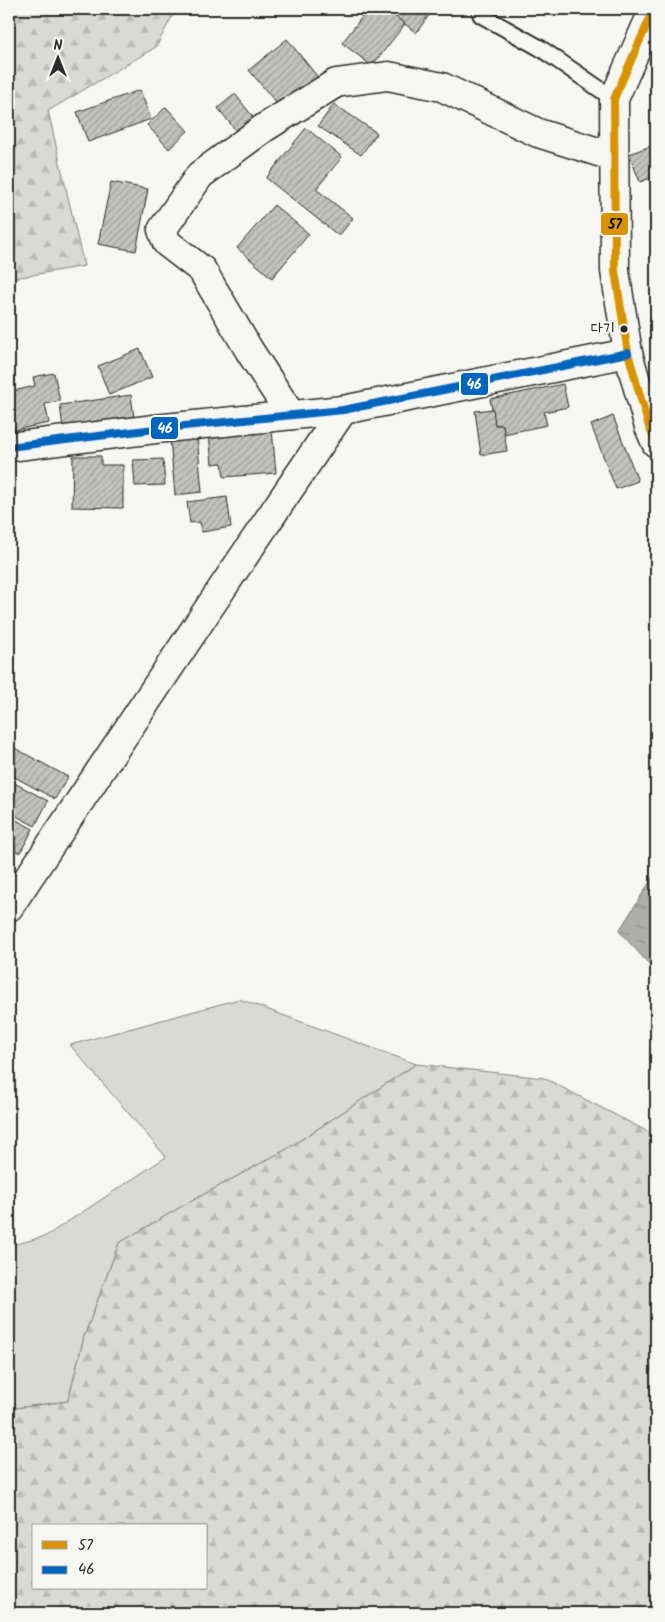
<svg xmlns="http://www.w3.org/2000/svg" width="665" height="1622" viewBox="0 0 665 1622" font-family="Kalam,'Poor Story',sans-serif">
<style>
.green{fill:#d9d9d5;stroke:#828280}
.forest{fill:url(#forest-firs);stroke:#828280;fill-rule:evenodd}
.water{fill:url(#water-ripples);stroke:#7a7a78}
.building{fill:url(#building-hatch);stroke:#2b2b2b}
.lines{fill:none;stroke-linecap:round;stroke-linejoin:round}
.service-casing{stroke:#2b2b2b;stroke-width:19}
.minor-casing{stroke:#2b2b2b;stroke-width:31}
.service{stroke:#f6f6f2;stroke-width:15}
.minor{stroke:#f6f6f2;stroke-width:28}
.bus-1-casing{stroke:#f6f6f2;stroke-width:11}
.bus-2-casing{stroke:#f6f6f2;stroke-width:11}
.bus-1{stroke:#d89406;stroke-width:8}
.bus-2{stroke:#0065bd;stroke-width:8}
.bus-dot{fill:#2b2b2b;stroke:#f6f6f2;stroke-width:2}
.labels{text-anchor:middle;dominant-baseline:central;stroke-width:4.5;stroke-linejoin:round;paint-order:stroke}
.bus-label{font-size:15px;fill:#2b2b2b;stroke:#f6f6f2;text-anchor:end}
.line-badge{stroke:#f6f6f2;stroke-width:2}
.badge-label{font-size:14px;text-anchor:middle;font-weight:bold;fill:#fff}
.pale-badge-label{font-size:14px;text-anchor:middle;font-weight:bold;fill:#111}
</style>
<defs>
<pattern id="forest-firs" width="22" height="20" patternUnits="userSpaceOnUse" patternTransform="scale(1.25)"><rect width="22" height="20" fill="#d9d9d5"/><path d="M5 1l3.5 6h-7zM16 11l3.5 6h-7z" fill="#babab7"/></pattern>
<pattern id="water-ripples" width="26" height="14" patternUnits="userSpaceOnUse" patternTransform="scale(1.25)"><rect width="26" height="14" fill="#aeaeab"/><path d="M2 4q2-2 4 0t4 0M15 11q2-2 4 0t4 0" fill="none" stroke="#8e8e8b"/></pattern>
<pattern id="building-hatch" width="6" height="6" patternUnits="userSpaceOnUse" patternTransform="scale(1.25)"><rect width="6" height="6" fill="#c3c3c0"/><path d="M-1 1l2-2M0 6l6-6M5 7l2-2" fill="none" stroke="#9f9f9c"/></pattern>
</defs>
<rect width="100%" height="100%" fill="#f6f6f2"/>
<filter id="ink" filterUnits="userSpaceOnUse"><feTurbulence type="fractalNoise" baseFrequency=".02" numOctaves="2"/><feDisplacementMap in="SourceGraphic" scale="10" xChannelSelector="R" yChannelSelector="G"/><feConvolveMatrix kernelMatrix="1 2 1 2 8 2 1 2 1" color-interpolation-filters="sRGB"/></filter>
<g filter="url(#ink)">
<path class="green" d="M 239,999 L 416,1064 L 287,1149 L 179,1208 L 119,1243 L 84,1337 L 68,1401 L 9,1409 L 9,1246 L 46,1236 L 166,1157 L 70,1045 Z"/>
<g class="forest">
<path d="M 9,9 L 176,9 L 156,47 L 48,111 L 84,266 L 9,279 Z"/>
<path d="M 416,1064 L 544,1078 L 656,1136 L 656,1613 L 9,1613 L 9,1409 L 68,1401 L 84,1337 L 119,1243 L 179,1208 L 287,1149 ZM 34,1526 L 206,1526 L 206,1588 L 34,1588 Z"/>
</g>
<path class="water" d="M 656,872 L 656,972 L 619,931 Z"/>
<g class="building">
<path d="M 368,9 L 386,9 L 405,24 L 372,66 L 342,43 Z"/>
<path d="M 398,9 L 420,9 L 429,15 L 416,33 L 394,15 Z"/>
<path d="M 287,39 L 321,81 L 283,111 L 249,70 Z"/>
<path d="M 140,90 L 151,119 L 88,142 L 77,112 Z"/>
<path d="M 235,94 L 257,122 L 240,136 L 218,108 Z"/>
<path d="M 334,104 L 377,133 L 361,155 L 318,126 Z"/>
<path d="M 166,107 L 188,131 L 169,149 L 147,125 Z"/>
<path d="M 306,128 L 342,157 L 316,189 L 353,218 L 339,236 L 266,178 Z"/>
<path d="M 656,144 L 656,176 L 640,182 L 629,154 Z"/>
<path d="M 111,182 L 148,189 L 136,251 L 98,244 Z"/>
<path d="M 274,205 L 309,234 L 272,278 L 237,248 Z"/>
<path d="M 140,349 L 152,377 L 109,395 L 98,366 Z"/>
<path d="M 54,373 L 60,401 L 45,404 L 49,423 L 9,431 L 9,392 L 35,386 L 33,377 Z"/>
<path d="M 563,384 L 568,407 L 544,412 L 547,425 L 504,434 L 503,425 L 495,425 L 490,399 Z"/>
<path d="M 131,395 L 134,418 L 63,428 L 60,405 Z"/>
<path d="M 493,409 L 495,425 L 503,425 L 507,451 L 481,455 L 475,411 Z"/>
<path d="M 613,416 L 638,481 L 616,489 L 591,425 Z"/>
<path d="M 272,429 L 276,473 L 224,477 L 222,463 L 212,464 L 209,434 Z"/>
<path d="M 197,436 L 202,492 L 175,495 L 170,439 Z"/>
<path d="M 73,456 L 101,456 L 101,465 L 123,465 L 123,508 L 72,507 Z"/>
<path d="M 163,459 L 165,485 L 135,486 L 133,460 Z"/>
<path d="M 227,497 L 231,527 L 202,532 L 200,522 L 190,523 L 187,502 Z"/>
<path d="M 9,745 L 68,777 L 55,799 L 9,774 Z"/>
<path d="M 9,780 L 48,801 L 35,826 L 9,812 Z"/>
<path d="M 9,816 L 33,829 L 20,853 L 9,847 Z"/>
</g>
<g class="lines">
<defs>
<path id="service" d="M 479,9 L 481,15 L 540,48 L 614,99"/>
<g id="minor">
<path d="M 654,9 L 614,99 L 615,271 L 628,353 L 649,427 L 656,443"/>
<path d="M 291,415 L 249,350 L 202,270 L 167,243 L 162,230 L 200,175 L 264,128 L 336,83 L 388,76 L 442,87 L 538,133 L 614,157"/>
<path d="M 9,447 L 155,429 L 343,410 L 628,353"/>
<path d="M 9,907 L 227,581 L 343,410"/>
</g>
</defs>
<use href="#service" class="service-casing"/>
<use href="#minor" class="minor-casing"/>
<use href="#service" class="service"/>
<use href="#minor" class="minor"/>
<defs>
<path id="bus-1" d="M 654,9 L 614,99 L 615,271 L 628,353 L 649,427 L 656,443"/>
<path id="bus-2" d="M 9,447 L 155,429 L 343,410 L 628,353"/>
</defs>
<use href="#bus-1" class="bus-1-casing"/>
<use href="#bus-2" class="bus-2-casing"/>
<use href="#bus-1" class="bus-1"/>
<use href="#bus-2" class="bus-2"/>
</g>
</g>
<circle class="bus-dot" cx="624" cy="329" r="4.5"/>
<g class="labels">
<g class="bus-label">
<text x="615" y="329">다기</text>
</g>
</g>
<g class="line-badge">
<rect x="600" y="212" width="29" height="24" rx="5" fill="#d89406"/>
<rect x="460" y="372" width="29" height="24" rx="5" fill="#0065bd"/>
<rect x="150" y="416" width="29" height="24" rx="5" fill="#0065bd"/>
</g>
<g class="badge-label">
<text x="474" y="389">46</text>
<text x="165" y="433">46</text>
</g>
<g class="pale-badge-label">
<text x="615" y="229">57</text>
</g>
<rect width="665" height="1622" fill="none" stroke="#f6f6f2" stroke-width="30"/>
<rect x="15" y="15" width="635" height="1592" fill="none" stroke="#2b2b2b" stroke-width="2" filter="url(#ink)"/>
<rect x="32" y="1524" width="175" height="65" fill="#f6f6f2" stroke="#a5a5a2"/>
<rect x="42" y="1541" width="25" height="8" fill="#d89406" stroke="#a5a5a2"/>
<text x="78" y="1550" font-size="15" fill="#2b2b2b">57</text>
<rect x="42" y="1566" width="25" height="8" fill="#0065bd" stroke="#a5a5a2"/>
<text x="78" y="1574" font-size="15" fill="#2b2b2b">46</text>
<g transform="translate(58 58)" stroke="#f6f6f2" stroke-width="4" paint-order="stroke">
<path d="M0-4L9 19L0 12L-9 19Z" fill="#2b2b2b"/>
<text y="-8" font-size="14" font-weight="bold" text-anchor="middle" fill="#2b2b2b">N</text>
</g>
</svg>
